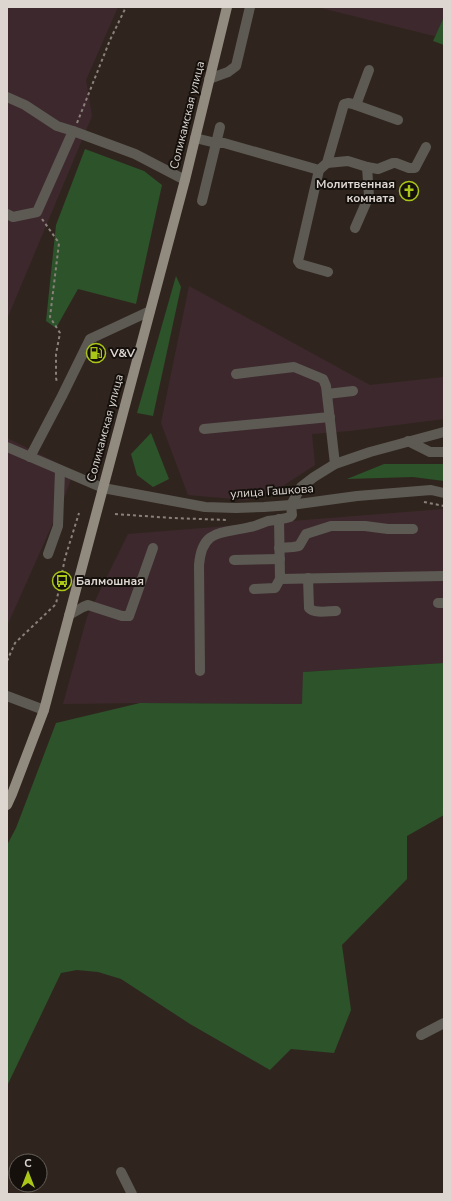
<svg xmlns="http://www.w3.org/2000/svg" width="451" height="1201" viewBox="0 0 451 1201" font-family="'Nunito Sans',sans-serif">
<style>
.industrial{fill:#3d292d}
.green{fill:#2c532a}
.lines{fill:none;stroke-linecap:round;stroke-linejoin:round}
.path{stroke:#8a817b;stroke-width:2;stroke-dasharray:3 3;stroke-linecap:butt}
.minor{stroke:#5d5a54;stroke-width:10}
.major{stroke:#918a7f;stroke-width:10}
.labels{text-anchor:middle;dominant-baseline:central;stroke-width:4;stroke-linejoin:round;paint-order:stroke}
.street-label{font-size:12px;fill:#dcd5d0;stroke:#15100c}
.poi-label{font-size:12px;font-weight:bold;fill:#dcd5d0;stroke:#15100c;text-anchor:start}
</style>
<rect width="100%" height="100%" fill="#30251e"/>
<g class="industrial">
<path d="M 7,7 L 118,7 L 86,80 L 92,116 L 7,319 Z"/>
<path d="M 317,7 L 444,7 L 444,29 L 434,36 Z"/>
<path d="M 189,286 L 370,385 L 444,377 L 444,419 L 350,431 L 312,434 L 315,465 L 272,493 L 246,500 L 188,495 L 161,423 Z"/>
<path d="M 7,438 L 74,471 L 64,498 L 7,626 Z"/>
<path d="M 444,509 L 444,663 L 303,672 L 303,704 L 140,703 L 63,704 L 87,617 L 128,534 Z"/>
</g>
<g class="green">
<path d="M 444,17 L 444,45 L 433,41 Z"/>
<path d="M 85,149 L 144,171 L 162,185 L 136,304 L 78,289 L 56,328 L 46,321 L 56,225 Z"/>
<path d="M 176,276 L 181,287 L 153,416 L 137,413 Z"/>
<path d="M 151,433 L 169,479 L 153,487 L 137,475 L 131,454 Z"/>
<path d="M 384,464 L 444,464 L 444,481 L 413,477 L 347,479 Z"/>
<path d="M 444,663 L 444,815 L 407,836 L 407,879 L 342,945 L 351,1010 L 334,1053 L 291,1049 L 270,1070 L 190,1024 L 121,979 L 98,972 L 77,970 L 61,973 L 7,1086 L 7,845 L 16,828 L 56,723 L 140,703 L 302,704 L 303,672 Z"/>
</g>
<g class="lines">
<g class="path">
<path d="M 77,123 L 110,40 L 126,7"/>
<path d="M 42,219 L 59,243 L 50,317 L 60,333 L 56,354 L 56,378 L 57,382"/>
<path d="M 424,502 L 444,506"/>
<path d="M 115,514 L 172,518 L 228,520"/>
<path d="M 7,661 L 15,643 L 56,604 L 65,558 L 79,513"/>
</g>
<g class="minor">
<path d="M 209,79 L 228,72 L 236,66 L 250,7"/>
<path d="M 7,97 L 25,105 L 57,126 L 73,131 L 135,154 L 185,180"/>
<path d="M 356,105 L 369,70"/>
<path d="M 195,138 L 216,143 L 224,143 L 319,170 L 327,163 L 344,104 L 348,103 L 353,104 L 398,120"/>
<path d="M 327,163 L 348,161 L 367,167 L 369,196 L 355,228"/>
<path d="M 367,167 L 378,169 L 393,163 L 396,163 L 409,168 L 415,168 L 426,147"/>
<path d="M 319,170 L 298,261 L 300,264 L 328,272"/>
<path d="M 202,201 L 220,127"/>
<path d="M 7,214 L 13,217 L 37,212 L 73,131"/>
<path d="M 236,374 L 294,367 L 323,379 L 326,386 L 335,464"/>
<path d="M 327,394 L 353,391"/>
<path d="M 204,429 L 330,417"/>
<path d="M 408,441 L 430,452 L 444,452"/>
<path d="M 7,447 L 103,488 L 205,507 L 236,508 L 264,507 L 291,505 L 357,496 L 431,490 L 444,493"/>
<path d="M 30,457 L 62,396 L 90,339 L 150,311"/>
<path d="M 279,519 L 280,579 L 444,576"/>
<path d="M 279,548 L 293,547 L 299,546 L 306,534 L 331,526 L 365,526 L 388,529 L 413,529"/>
<path d="M 48,554 L 58,526 L 60,471"/>
<path d="M 234,560 L 280,559"/>
<path d="M 308,578 L 309,608 C 315,614 328,611 336,611"/>
<path d="M 254,589 L 275,588 L 280,579"/>
<path d="M 438,603 L 444,603"/>
<path d="M 69,615 L 83,607 L 88,605 L 122,616 L 129,616 L 153,548"/>
<path d="M 200,671 L 199,565 C 202,528 222,534 250,527 C 257,526 262,523 268,521 C 276,520 283,519 290,517 L 292,515 L 291,505 L 301,487 L 314,477 L 335,464 L 370,452 L 444,432"/>
<path d="M 7,696 L 44,710"/>
<path d="M 421,1035 L 444,1023"/>
<path d="M 121,1172 L 132,1194"/>
</g>
<path class="major" d="M 7,805 L 12,794 L 44,710 L 185,180 L 227,7"/>
</g>
<defs>
<symbol id="church-ring" viewBox="-11 -11 22 22"><circle r="9.5" fill="#15100c" stroke="#aac718" stroke-width="1.5"/><path d="M-1.2-6h2.4v3.5h3.3v2.4h-3.3V6h-2.4V-.1h-3.3v-2.4h3.3Z" fill="#aac718"/></symbol>
<symbol id="fuel-ring" viewBox="-11 -11 22 22"><circle r="9.5" fill="#15100c" stroke="#aac718" stroke-width="1.5"/><path d="M-5.5-6h7V0h2V4h1.3V-2.5L3-4.5l.8-.8L6-3V5H2.5V1h-1V6h-7ZM-4.2-4.7v3.2H.2V-4.7Z" fill="#aac718"/></symbol>
<symbol id="bus-ring" viewBox="-11 -11 22 22"><circle r="9.5" fill="#15100c" stroke="#aac718" stroke-width="1.5"/><path d="M-5-6H5V4H4V6H2V4H-2V6H-4V4H-5ZM-3.5-4V0h7V-4ZM-3.5 1.2v1.5H-2V1.2ZM2 1.2v1.5H3.5V1.2Z" fill="#aac718"/></symbol>
</defs>
<g fill-rule="evenodd">
<use href="#church-ring" x="398" y="180" width="22" height="22"/>
<use href="#fuel-ring" x="85" y="342" width="22" height="22"/>
<use href="#bus-ring" x="51" y="570" width="22" height="22"/>
</g>
<g class="labels">
<g class="street-label">
<text transform="translate(187 115) rotate(-76)">Соликамская улица</text>
<text transform="translate(105 428) rotate(-75)">Соликамская улица</text>
<text transform="translate(272 491) rotate(-4)">улица Гашкова</text>
</g>
<g class="poi-label">
<text x="395" y="184" text-anchor="end">Молитвенная<tspan x="395" dy="14">комната</tspan></text>
<text x="110" y="353">V&amp;V</text>
<text x="76" y="581">Балмошная</text>
</g>
</g>
<rect width="451" height="1201" fill="none" stroke="#dcd5d0" stroke-width="16"/>
<g transform="translate(28 1173)"><circle r="19" fill="#15100c" stroke="#655f5a"/>
<path d="M0-3L7 15L0 10L-7 15Z" fill="#aac718"/>
<text y="-6" font-size="11" font-weight="bold" text-anchor="middle" fill="#dcd5d0">С</text>
</g>
</svg>
